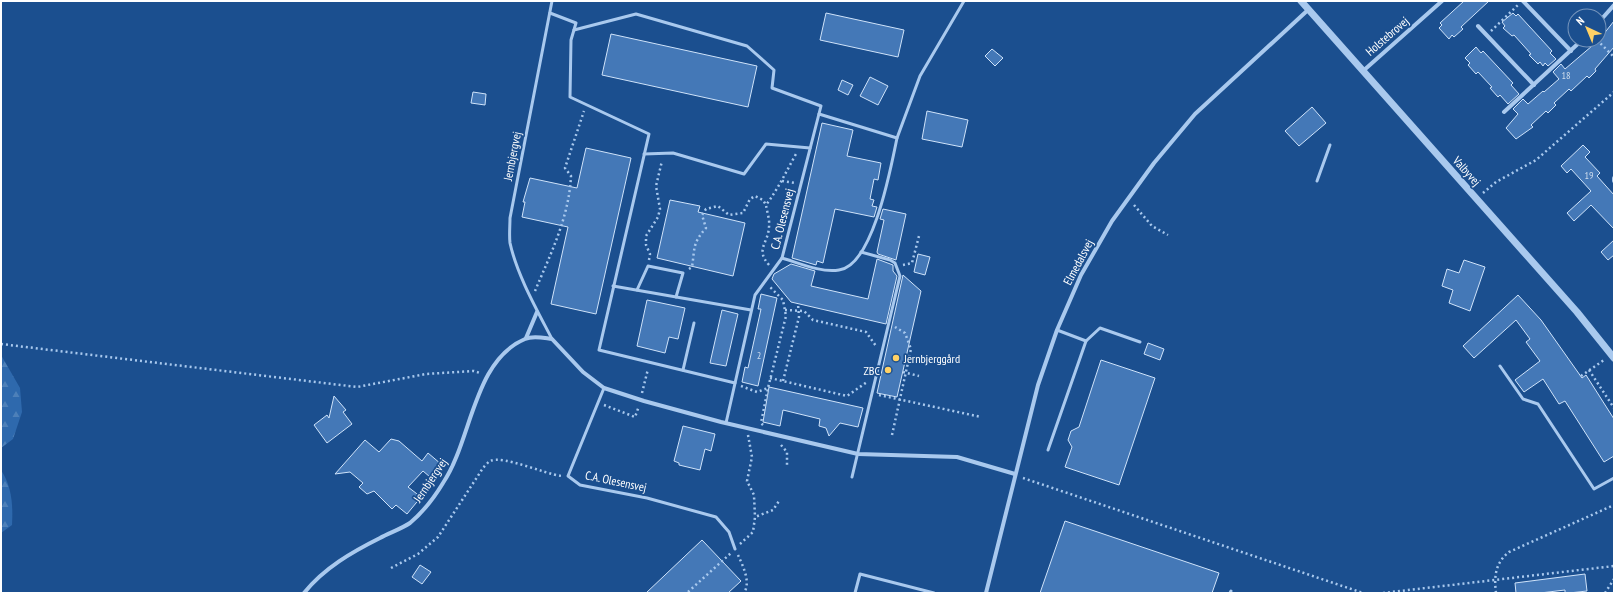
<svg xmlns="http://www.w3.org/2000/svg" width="1615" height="594" viewBox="0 0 1615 594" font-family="'PT Sans Narrow',sans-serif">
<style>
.forest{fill:url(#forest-firs)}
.building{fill:#4478b7;stroke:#cfe3fa}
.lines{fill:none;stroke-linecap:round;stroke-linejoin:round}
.path{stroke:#a9c9ee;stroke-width:2.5;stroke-dasharray:2 3;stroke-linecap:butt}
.service{stroke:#a9c9ee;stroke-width:3}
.minor{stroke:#a9c9ee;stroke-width:4}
.tertiary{stroke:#a9c9ee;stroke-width:7}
.poi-dot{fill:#ffd166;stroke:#1b4f8f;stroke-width:1.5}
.labels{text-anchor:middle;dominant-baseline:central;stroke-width:3.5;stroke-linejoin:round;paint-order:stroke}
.number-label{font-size:10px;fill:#d0dded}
.street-label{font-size:12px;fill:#fff;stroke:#1b4f8f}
.poi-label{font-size:12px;fill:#fff;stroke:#1b4f8f;text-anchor:start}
</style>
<defs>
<pattern id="forest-firs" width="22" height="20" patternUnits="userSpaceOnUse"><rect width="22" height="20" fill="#2e69ad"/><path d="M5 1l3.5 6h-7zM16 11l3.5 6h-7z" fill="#4d80b9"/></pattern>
</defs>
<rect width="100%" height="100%" fill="#1b4f8f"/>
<g class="forest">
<path d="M 1,355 L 20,388 L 22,412 L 13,439 L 1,448 Z"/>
<path d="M 1,470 C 12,487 13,505 12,525 L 1,533 Z"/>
</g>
<g class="building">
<path d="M 1464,1 L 1489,1 L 1461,27 L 1463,29 L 1454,37 L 1452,35 L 1449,39 L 1439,28 L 1442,25 L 1440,23 Z"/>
<path d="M 826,13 L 904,30 L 898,57 L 820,40 Z"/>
<path d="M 1513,13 L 1516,16 L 1518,14 L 1552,51 L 1550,53 L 1556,59 L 1548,66 L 1545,63 L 1543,66 L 1540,62 L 1538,64 L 1529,55 L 1531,54 L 1514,35 L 1512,36 L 1503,28 L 1505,26 L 1502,22 Z"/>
<path d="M 1614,21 L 1614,47 L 1595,69 L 1596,71 L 1589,78 L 1587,76 L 1571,91 L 1569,89 L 1554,103 L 1556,105 L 1548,113 L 1546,111 L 1531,125 L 1533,127 L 1516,139 L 1506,128 L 1518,114 L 1513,109 L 1523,99 L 1528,104 L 1543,91 L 1544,92 L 1559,79 L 1553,72 L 1561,64 L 1565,69 L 1599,40 Z"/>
<path d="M 611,34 L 757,66 L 748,107 L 602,75 Z"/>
<path d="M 1476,47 L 1481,53 L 1483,51 L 1513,83 L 1511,85 L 1519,94 L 1508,104 L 1500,95 L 1498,97 L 1490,88 L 1492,87 L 1478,72 L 1476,74 L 1468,65 L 1470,63 L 1465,58 Z"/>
<path d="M 992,49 L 1003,58 L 995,66 L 985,56 Z"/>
<path d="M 870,77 L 888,86 L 878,105 L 860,96 Z"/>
<path d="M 842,80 L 853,85 L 848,95 L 838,90 Z"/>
<path d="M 473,92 L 486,94 L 485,105 L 471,103 Z"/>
<path d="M 1312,107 L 1326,123 L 1299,146 L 1285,131 Z"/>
<path d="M 927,111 L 968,120 L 962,147 L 922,139 Z"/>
<path d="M 822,123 L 853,130 L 847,156 L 881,163 L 878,180 L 874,179 L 870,199 L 874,200 L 872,206 L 877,207 L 874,217 L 835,209 L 823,263 L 817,261 L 816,265 L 792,258 Z"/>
<path d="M 1583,145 L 1590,152 L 1585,157 L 1600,173 L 1597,176 L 1614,195 L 1614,229 L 1591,205 L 1574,221 L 1567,213 L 1591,191 L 1571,169 L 1567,173 L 1561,166 Z"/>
<path d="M 586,148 L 631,158 L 596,314 L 551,304 L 568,227 L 522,217 L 525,202 L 523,202 L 530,178 L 577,188 Z"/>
<path d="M 670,200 L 700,206 L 698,212 L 745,223 L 733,276 L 657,258 Z"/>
<path d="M 883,209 L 906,214 L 896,260 L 878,254 L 877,252 L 884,220 L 880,219 Z"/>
<path d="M 1614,240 L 1614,255 L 1608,260 L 1601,252 Z"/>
<path d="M 918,254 L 930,257 L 925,275 L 914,272 Z"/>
<path d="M 877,259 L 893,265 L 893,271 L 897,276 L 886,324 L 791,302 L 772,279 L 774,274 L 791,264 L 815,271 L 811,286 L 868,299 Z"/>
<path d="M 1464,260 L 1485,267 L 1470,311 L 1449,303 L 1453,290 L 1442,286 L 1447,269 L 1459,273 Z"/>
<path d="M 903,275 L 921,291 L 897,397 L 877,393 Z"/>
<path d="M 761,294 L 777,298 L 758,386 L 742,382 L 745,367 L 748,368 L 761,309 L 758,309 Z"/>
<path d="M 1518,295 L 1541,320 L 1582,378 L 1586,375 L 1614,419 L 1614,456 L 1604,462 L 1565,401 L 1559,404 L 1543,379 L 1524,392 L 1515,380 L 1540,361 L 1526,342 L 1530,339 L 1516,320 L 1474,358 L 1463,346 Z"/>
<path d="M 647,300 L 685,308 L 678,339 L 669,337 L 665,353 L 637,346 Z"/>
<path d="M 722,310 L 738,314 L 726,366 L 710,363 Z"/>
<path d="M 1148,343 L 1164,349 L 1160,360 L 1144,354 Z"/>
<path d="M 1101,360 L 1155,378 L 1119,485 L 1065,467 L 1072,447 L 1068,440 L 1071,431 L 1079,427 Z"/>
<path d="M 769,387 L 863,408 L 858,427 L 840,423 L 829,436 L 826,428 L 819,426 L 820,419 L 783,410 L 780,426 L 763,422 Z"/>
<path d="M 334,396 L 346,410 L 343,412 L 352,424 L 327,443 L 314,425 L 327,415 L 329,418 Z"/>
<path d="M 683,426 L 715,434 L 711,451 L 705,449 L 700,470 L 679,465 L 679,463 L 674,461 Z"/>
<path d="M 391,439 L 399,441 L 422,461 L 428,453 L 441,464 L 430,477 L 423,471 L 408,487 L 421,497 L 407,514 L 396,505 L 392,509 L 374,491 L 367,494 L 359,487 L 363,483 L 350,472 L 335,474 L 365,440 L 379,452 Z"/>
<path d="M 1065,521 L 1219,573 L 1212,593 L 1040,593 Z"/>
<path d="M 702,540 L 741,581 L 728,593 L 646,593 Z"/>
<path d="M 420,565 L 431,572 L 422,584 L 412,577 Z"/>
<path d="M 1585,574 L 1587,591 L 1569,593 L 1565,593 L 1565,590 L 1540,593 L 1516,593 L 1515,583 Z"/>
</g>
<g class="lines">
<g class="path">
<path d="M 1491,31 L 1518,5"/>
<path d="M 1597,40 L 1614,57"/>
<path d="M 782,181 L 795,183"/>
<path d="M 1483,193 L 1496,182 L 1536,160 L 1614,92"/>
<path d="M 1134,205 L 1152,226 L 1168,235"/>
<path d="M 649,260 L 650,254 L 646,245 L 646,236 L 658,217 L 660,209 L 656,186 L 662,161"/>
<path d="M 769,265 C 755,249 768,244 769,227 C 770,220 767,212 766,205 C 778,189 786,172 796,154"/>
<path d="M 903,265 L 912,263 L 919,236"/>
<path d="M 689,269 L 692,267 C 695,248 692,244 706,228 L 702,215 L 706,209 L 718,206 L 729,215 L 743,213 L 750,199 L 755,196 L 763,200 L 766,205"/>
<path d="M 535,291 C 551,253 569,217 571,176 L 565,168 L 584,111"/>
<path d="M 785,310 L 804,311 L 813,320 L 866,332 L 876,346"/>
<path d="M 1,344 L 357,387 L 426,374 L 474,371 L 480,373"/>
<path d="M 1589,370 L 1614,408"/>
<path d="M 903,372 L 919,376"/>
<path d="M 1581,376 L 1604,360"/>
<path d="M 770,378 L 847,396 L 867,382"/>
<path d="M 783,381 L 799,317 L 798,304"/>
<path d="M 741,386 L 757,392 L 768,388 L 786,316 L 783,300 L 769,286"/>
<path d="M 642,393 L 648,369"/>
<path d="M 879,395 L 981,417"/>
<path d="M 604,405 L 635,417 L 639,406"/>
<path d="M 763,425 L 761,423 L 768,388"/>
<path d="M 748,435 L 752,457 L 747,481 L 754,495 L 755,517"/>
<path d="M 892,435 L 911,349 L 905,333 L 895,327"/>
<path d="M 781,445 L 787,452 L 787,466"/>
<path d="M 1023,478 L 1363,593"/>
<path d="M 740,544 L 753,532 L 755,517 L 773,510 L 779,501"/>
<path d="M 738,555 C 743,566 751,582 744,593"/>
<path d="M 391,568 L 418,554 L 438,537 L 483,468 C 485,466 488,462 490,461 C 504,455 544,474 562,476"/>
<path d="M 688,592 L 731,553"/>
<path d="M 1383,593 L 1614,566"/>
<path d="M 1496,593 C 1494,577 1495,563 1509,552 L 1614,505"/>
<path d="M 1605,593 L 1614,579"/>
</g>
<g class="service">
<path d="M 552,1 L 510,218 C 510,226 509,235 510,243 C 517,275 537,310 552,339"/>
<path d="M 550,13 L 576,23 L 571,40 L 570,97 L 649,134 L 599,350 L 735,383"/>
<path d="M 574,30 L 636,14 L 747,46 L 774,70 L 772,88 L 821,106 L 782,258 L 755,295 L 726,423"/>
<path d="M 897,138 L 920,76 L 964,1"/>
<path d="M 644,154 L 673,153 L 744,174 L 766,144 L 810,148"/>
<path d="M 1317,181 L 1330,145"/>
<path d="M 782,258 C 799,263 821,273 839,270 C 873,266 891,167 897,138 L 819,114"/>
<path d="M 613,286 L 751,310"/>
<path d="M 637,290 L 648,266 L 683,273 L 676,297"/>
<path d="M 1086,341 L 1100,328 L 1140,342"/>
<path d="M 1500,366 L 1523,399 L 1538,404 L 1594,489 L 1614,478"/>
<path d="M 683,370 L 694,323"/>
<path d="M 604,388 L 568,476 L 580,485 L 647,498 L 716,517 L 729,532 L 735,549"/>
<path d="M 1048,450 L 1086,341 L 1057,330"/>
<path d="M 852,477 L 900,276 L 895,263 L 890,260 L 861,252"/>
<path d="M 855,593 L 860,574 L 934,593"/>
<path d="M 1230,593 L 1231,591"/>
</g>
<g class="minor">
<path d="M 1523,1 L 1571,51"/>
<path d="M 1599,22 L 1614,5"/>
<path d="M 1478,26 L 1534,85"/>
<path d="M 1363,71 L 1442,1"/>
<path d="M 1504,112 L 1582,40"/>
<path d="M 1614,178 L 1614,181"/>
<path d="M 526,338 L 537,312"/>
<path d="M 304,593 C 324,568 352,552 380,538 C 389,533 401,529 410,523 C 423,512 434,498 443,483 C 472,440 473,361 525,339 C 533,335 544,338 552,339 L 583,372 L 604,388 L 644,401 L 721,422 L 858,454 L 957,457 L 1015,474"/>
<path d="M 986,593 L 1038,385 L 1057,330 L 1081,275 L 1112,221 L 1154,163 L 1195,114 L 1309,9"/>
</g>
<path class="tertiary" d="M 1301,1 L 1577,312 L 1614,358"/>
</g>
<g class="poi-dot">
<circle cx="896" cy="358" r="4"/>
<circle cx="888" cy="370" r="4"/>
</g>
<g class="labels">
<g class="number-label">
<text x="1566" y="75">18</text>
<text x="1589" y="175">19</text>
<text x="759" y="355">2</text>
</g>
<g class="street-label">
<text transform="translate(1387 36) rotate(-41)">Holstebrovej</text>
<text transform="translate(512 156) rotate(-79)">Jernbjergvej</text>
<text transform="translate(1467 171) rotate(48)">Valbyvej</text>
<text transform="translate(782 219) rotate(-76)">C.A. Olesensvej</text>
<text transform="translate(1078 262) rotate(-62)">Elmedalsvej</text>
<text transform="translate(430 480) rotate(-56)">Jernbjergvej</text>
<text transform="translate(616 481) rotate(12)">C.A. Olesensvej</text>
</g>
<g class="poi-label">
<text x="904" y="358">Jernbjerggård</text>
<text x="880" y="370" text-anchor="end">ZBC</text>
</g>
</g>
<rect width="1615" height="594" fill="none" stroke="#ffffff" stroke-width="4"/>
<g transform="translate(1587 28) rotate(316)"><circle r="19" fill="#1b4f8f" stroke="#7695bc"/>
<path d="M0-3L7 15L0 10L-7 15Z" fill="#ffd166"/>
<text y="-6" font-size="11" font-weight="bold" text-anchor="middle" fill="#ffffff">N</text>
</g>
</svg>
